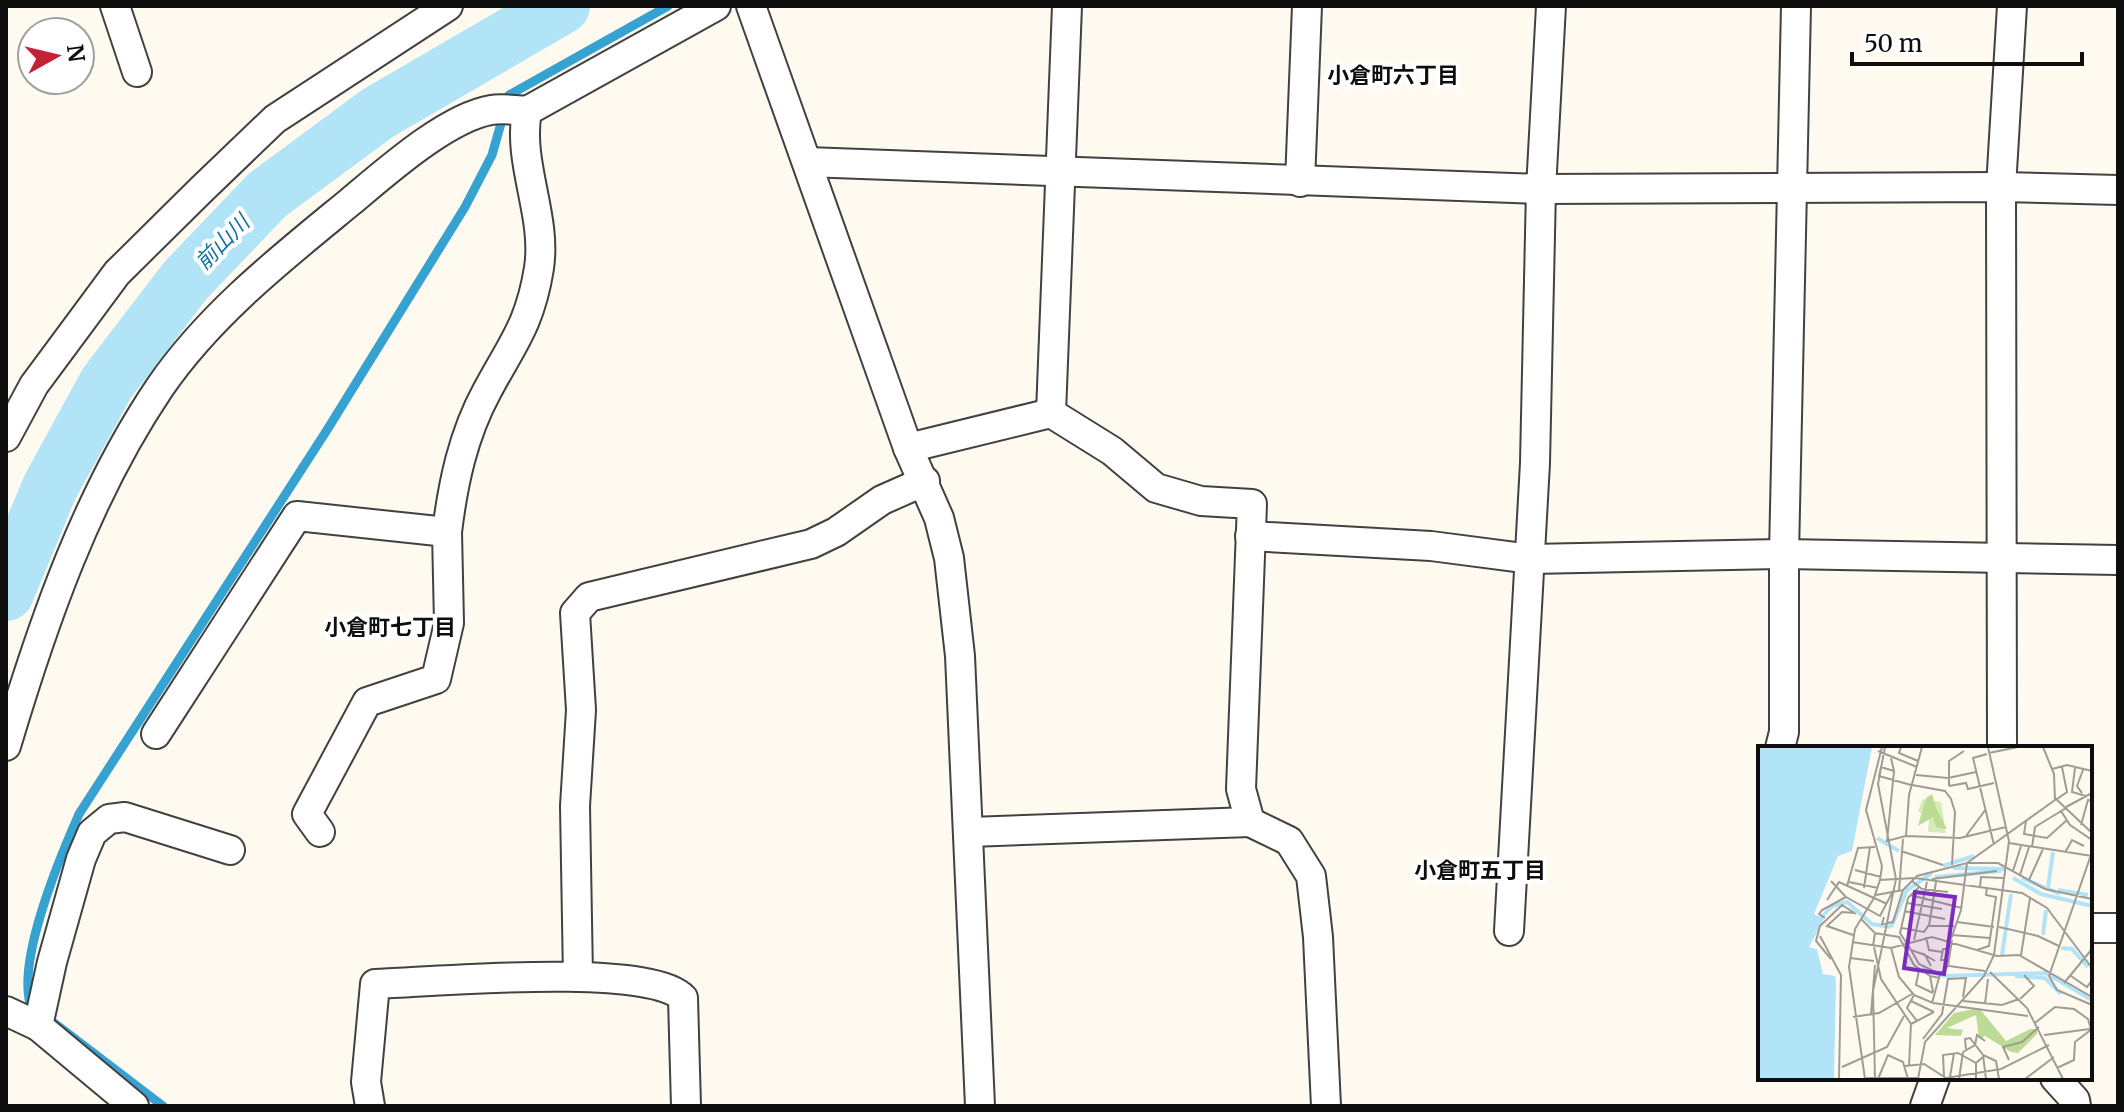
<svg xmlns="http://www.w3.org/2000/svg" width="2124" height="1112" viewBox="0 0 2124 1112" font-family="Merriweather,'Noto Sans JP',serif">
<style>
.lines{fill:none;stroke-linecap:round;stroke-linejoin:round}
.stream{stroke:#36a2d2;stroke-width:9}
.river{stroke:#b2e4f8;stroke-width:56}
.minor-casing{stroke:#414141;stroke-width:32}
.minor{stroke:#fff;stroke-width:28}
.labels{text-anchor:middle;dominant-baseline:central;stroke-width:8;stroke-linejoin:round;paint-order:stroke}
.neighbourhood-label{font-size:22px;font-weight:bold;fill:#0e0e0e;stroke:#fff}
.water-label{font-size:22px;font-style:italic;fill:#1373a4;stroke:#fff}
.inset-river{fill:none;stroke:#b2e4f8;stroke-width:4}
.inset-road{fill:none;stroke:#9f9c95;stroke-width:2}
.view{fill:#7b2cbf;fill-opacity:0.15;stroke:#7b2cbf;stroke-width:4}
.inset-edge{fill:none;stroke:#0e0e0e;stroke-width:4}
</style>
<rect width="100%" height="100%" fill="#fffaef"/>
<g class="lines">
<g class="stream">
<path d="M 32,1009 C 14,966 60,857 79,814 L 327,430 L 465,207 L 492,155 L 509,95 L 668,6"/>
<path d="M 45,1016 L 163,1106"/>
</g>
<path class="river" d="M 6,593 L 50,487 L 107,383 L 185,281 L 267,195 L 378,113 L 562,6"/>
<defs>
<g id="minor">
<path d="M 115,6 L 137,72"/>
<path d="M 751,6 L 908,448 L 939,518 L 949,558 L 960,656 L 980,1106"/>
<path d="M 1067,6 L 1051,413 L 1112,451 L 1156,488 L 1201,501 L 1252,504 L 1241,789 L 1250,822 L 1289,841 L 1311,876 L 1318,937 L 1326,1106"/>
<path d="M 807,162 L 1541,189 L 2001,187 L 2118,190"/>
<path d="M 1300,182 L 1307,6"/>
<path d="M 6,437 L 34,385 L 117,273 L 202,189 L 275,119 L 448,6"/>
<path d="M 908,448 L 1051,413"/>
<path d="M 447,532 C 453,483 463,435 487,391 C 512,344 530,325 539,268 C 547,215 517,163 527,111 L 716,6"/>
<path d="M 1250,536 L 1431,546 L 1530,559 L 1784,554 L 2118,560"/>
<path d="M 156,734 L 297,516 L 447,532 L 449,623 L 436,679 L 367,702 L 307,814 L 320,832"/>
<path d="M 6,746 C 43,622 87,495 160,387 C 210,314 283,257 350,202 C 386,172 446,118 491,110 C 502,108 516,110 527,111"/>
<path d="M 1780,748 L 1784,732 L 1784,554 L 1796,6"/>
<path d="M 2002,748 L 2001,187 L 2012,6"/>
<path d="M 970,832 L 1250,822"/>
<path d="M 2090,928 L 2118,928"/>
<path d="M 1509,931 L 1535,463 L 1541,189 L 1551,6"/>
<path d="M 578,977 L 575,806 L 581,710 L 575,613 L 589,597 L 811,544 L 836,532 L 882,500 L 925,481"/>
<path d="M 6,1011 L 38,1026 L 134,1106"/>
<path d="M 38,1026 L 52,962 L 81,859 L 92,833 L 109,819 L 125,817 L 230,850"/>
<path d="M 2055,1078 L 2075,1100 L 2076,1106"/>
<path d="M 370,1106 L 366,1082 L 375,984 C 431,982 650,962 683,998 L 686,1106"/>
<path d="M 1925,1106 L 1935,1078"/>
</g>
</defs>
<use href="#minor" class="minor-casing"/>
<use href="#minor" class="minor"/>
</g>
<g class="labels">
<g class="neighbourhood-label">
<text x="1393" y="75">小倉町六丁目</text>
<text x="390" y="627">小倉町七丁目</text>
<text x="1480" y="870">小倉町五丁目</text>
</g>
<g class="water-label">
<text transform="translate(222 242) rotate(-46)">前山川</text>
</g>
</g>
<g transform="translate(1758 746)">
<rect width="334" height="334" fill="#fffaef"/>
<path d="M 165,53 L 183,56 L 188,87 L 170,86 L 171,73 L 160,65 Z" fill="#d7ebb7"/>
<path d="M 174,48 L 178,62 L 189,83 L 178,81 L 175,71 L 160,80 L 168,52 ZM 221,262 L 248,295 L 272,283 L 279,283 L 279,288 L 260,307 L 253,306 L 227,290 L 221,293 L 218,269 L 189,282 L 205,284 L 203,290 L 177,289 L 196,267 Z" fill="#bcdc96"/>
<path d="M 0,1 L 114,1 L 94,105 L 80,110 L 56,168 L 66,173 L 51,201 L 59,203 L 65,228 L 77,230 L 78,236 L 76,333 L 0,333 Z" fill="#b2e4f8"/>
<path class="inset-river" d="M 119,92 L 141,105M 185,120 L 216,110M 195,122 L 248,123M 177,131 L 243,125M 255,132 L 283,148 L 334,160M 264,132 L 302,148M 290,142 L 295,106M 300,144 L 330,149M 62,173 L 74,160 L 89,156 L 114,178 L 133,181M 133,181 L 149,144 L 174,127M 285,189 L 288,164M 303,202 L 314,203 L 330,221M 244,209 L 253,148M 164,223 L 186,230 L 288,227 L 334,254M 257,230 L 287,232 L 303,248"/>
<path class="inset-road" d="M 143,1 L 141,7 L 160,15M 120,5 L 159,21M 231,7 L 260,1M 229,8 L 215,12 L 236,99M 133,12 L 136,25 L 123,21 L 121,30 L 153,39M 317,22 L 314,46 L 328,50M 294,23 L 309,19 L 334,25M 136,25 L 129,95 L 148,90 L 151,49 L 164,1M 158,29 L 190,32 L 218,26M 154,39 L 187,45 L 193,53 L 197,66 L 194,119M 191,40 L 208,37 L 210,43 L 236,37M 191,40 L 191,15 L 206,5M 324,47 L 319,40 L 325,24M 297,52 L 334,87M 299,53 L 309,46 L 304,21M 308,61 L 334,47M 303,65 L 312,79 L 334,94M 268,75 L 266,88 L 289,92 L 309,74M 323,79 L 330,54 L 334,55M 148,90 L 202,92 L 248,81M 208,90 L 228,63M 251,97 L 334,110M 274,101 L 277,81 L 308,62M 143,105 L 185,119M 308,105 L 314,94 L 326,100M 334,106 L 291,230 L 299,244 L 334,259M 209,117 L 297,54 L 296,28 L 285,1M 209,117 L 240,117 L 287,143 L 334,153M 97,124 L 123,131M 255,125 L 263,100M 262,129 L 271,101M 174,133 L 239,125M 122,134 L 124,120 L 108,64 L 124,1M 271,134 L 285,103M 73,135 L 88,151 L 122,170 L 134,147M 154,135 L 164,143 L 190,146M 91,136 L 120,142M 89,140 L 100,102 L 117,101M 161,141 L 150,152 L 142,187 L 153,204 L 167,209M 222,141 L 223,131 L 245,132M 106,142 L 112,101M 141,145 L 145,93M 118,149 L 145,144 L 159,130 L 209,117 L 203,164 L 193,193M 152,149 L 204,162M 69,154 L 81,136 L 116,152 L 97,183 L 91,221 L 107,333M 149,157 L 184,163M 129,158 L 116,152 L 122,134 L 157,132 L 264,147 L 289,162 L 334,222M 146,165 L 187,173M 126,171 L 124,178 L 135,176 L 145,144M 67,172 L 61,168 L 64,164 L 88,151M 103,173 L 117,187 L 115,200M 199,176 L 236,181M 171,180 L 178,136M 241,181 L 280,190 L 301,200M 144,182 L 166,186 L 170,180 L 196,180M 116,187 L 141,191 L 156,219 L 172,230M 95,189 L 69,180 L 84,166 L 97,167M 194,189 L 232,192M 62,190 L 83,229 L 81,333M 168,191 L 171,204 L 184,206M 156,194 L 169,136M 94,196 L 133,202 L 174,191 L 239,210 L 261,209 L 334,251M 116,201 L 123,233 L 153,278M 133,202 L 141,231 L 156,249 L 175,257 L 270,270M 153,204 L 161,218 L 182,228M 219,204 L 231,200 L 238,151 L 228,149 L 229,142M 263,209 L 272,152M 92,212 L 116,215M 73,213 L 58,195 L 62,180 L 84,159 L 98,168M 190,214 L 183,214 L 185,203 L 191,203M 173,220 L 167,209 L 177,215M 191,220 L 227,225M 161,224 L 158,239 L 175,247M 232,226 L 269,262 L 305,333M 313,230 L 329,241 L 334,234M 306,237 L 334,203M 175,246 L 172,230 L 182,232M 156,249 L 149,262 L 159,275M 262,253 L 276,240 L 266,229M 153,255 L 176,266M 205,255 L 244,259 L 261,253M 174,257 L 182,228 L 190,220 L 194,194M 227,258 L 230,233M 113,268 L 117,219M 95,271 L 121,267 L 154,248M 277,277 L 297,261 L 316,263 L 330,273 L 333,283M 153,278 L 176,266M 286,289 L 332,283M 165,293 L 184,268 L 190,233 L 208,232 L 205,251M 208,303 L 207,293 L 212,292 L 225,309 L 228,333M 225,309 L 238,315 L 241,333M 251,314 L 245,301 L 264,296 L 281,281M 147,320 L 166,318 L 188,332 L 243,323 L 291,299M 151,320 L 153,278M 84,321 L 129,301 L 146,270M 299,322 L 316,314 L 317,296 L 334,283M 186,331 L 185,309 L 200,307 L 218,317M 192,331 L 196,307M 106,332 L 160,332M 117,333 L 115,245 L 138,133 L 120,38 L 127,1M 120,333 L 130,309 L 145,316 L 150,333M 160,333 L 167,296 L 226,230 L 236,209 L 251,95 L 230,1M 201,333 L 205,306 L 217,299 L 219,289 L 227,295M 218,333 L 218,317 L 225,311M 267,333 L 296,311"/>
<path class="view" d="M 157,146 L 197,151 L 186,228 L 146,222 Z"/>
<rect width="334" height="334" class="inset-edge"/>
</g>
<rect width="2124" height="1112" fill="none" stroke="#0e0e0e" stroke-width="16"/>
<g transform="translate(56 56) rotate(82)"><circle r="38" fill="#ffffff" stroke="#9f9f9f" stroke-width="2"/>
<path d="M0-6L14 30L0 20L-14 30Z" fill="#c32138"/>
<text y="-12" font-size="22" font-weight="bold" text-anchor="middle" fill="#0e0e0e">N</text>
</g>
<path d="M1852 52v12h230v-12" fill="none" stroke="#0e0e0e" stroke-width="4"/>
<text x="1864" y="52" font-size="24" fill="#0e0e0e" stroke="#ffffff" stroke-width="6" paint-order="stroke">50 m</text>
</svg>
